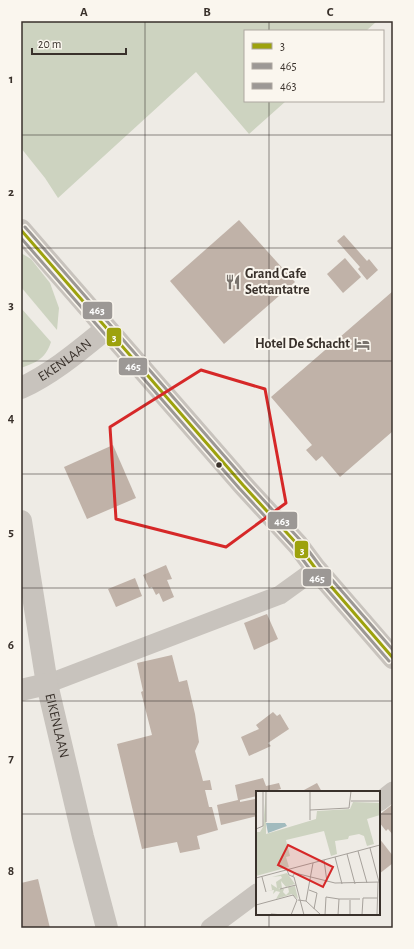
<svg xmlns="http://www.w3.org/2000/svg" width="414" height="949" viewBox="0 0 414 949" font-family="'Alegreya Sans',sans-serif">
<style>
.green{fill:#cdd3c0}
.building{fill:#c0b2a8}
.lines{fill:none;stroke-linecap:round;stroke-linejoin:round}
.service{stroke:#c8c3bd;stroke-width:19}
.minor{stroke:#c8c3bd;stroke-width:22}
.tertiary{stroke:#c8c3bd;stroke-width:22}
.bus-1-casing{stroke:#faf6ee;stroke-width:6}
.bus-2-casing{stroke:#faf6ee;stroke-width:6}
.bus-3-casing{stroke:#faf6ee;stroke-width:6}
.bus-1{stroke:#9da20d;stroke-width:3}
.bus-2{stroke:#9c9895;stroke-width:3}
.bus-3{stroke:#9c9895;stroke-width:3}
.marked{fill:none;stroke:#d62828;stroke-width:3;stroke-linejoin:round}
.grid{fill:none;stroke:#39312b;stroke-width:1;stroke-opacity:0.55}
.bus-dot{fill:#39312b;stroke:#faf6ee;stroke-width:1.5}
.labels{text-anchor:middle;dominant-baseline:central;stroke-width:4;stroke-linejoin:round;paint-order:stroke}
.poi-label{font-size:14px;font-weight:bold;fill:#39312b;stroke:#faf6ee;text-anchor:start}
.street-label{font-size:14px;fill:#39312b;stroke:#faf6ee}
.inset-road{fill:none;stroke:#a6a19b;stroke-width:1}
.view{fill:#d62828;fill-opacity:0.15;stroke:#d62828;stroke-width:2}
.inset-edge{fill:none;stroke:#39312b;stroke-width:2}
.line-badge{stroke:#faf6ee;stroke-width:1.5}
.badge-label{font-size:11px;text-anchor:middle;font-weight:bold;fill:#fff}
.neatline{fill:none;stroke:#39312b;stroke-width:1.5}
.grid-label{font-size:13px;text-anchor:middle;font-weight:bold;fill:#39312b}
</style>
<rect width="100%" height="100%" fill="#eeebe5"/>
<g class="green">
<path d="M 21,21 L 377,21 L 366,31 L 245,31 L 245,101 L 286,101 L 249,134 L 196,72 L 58,198 L 45,178 L 21,148 Z"/>
<path d="M 21,253 L 31,259 L 50,283 L 59,308 L 57,330 L 21,287 Z"/>
<path d="M 21,308 L 51,342 C 45,360 36,362 21,368 Z"/>
</g>
<g class="building">
<path d="M 239,220 L 295,282 L 224,344 L 170,281 Z"/>
<path d="M 344,235 L 367,261 L 369,259 L 378,270 L 367,280 L 358,269 L 360,267 L 337,241 Z"/>
<path d="M 345,258 L 361,277 L 343,293 L 327,274 Z"/>
<path d="M 393,291 L 393,431 L 340,477 L 322,456 L 316,461 L 306,450 L 312,445 L 271,397 Z"/>
<path d="M 113,445 L 136,498 L 87,519 L 64,467 Z"/>
<path d="M 166,565 L 172,579 L 167,580 L 174,597 L 163,602 L 159,593 L 156,595 L 152,587 L 149,588 L 143,575 Z"/>
<path d="M 135,578 L 142,596 L 116,607 L 108,589 Z"/>
<path d="M 267,614 L 278,639 L 254,650 L 244,623 Z"/>
<path d="M 172,655 L 179,682 L 187,680 L 195,714 L 199,742 L 195,751 L 203,781 L 210,780 L 212,790 L 205,790 L 209,807 L 212,807 L 218,830 L 197,836 L 200,849 L 180,853 L 177,842 L 142,849 L 117,744 L 152,735 L 141,692 L 143,691 L 137,663 Z"/>
<path d="M 273,712 L 277,716 L 280,714 L 289,729 L 268,743 L 271,746 L 249,756 L 241,737 L 259,729 L 256,725 Z"/>
<path d="M 263,778 L 266,786 L 279,783 L 281,789 L 270,792 L 257,792 L 257,796 L 240,800 L 240,802 L 255,799 L 257,807 L 257,816 L 221,825 L 217,805 L 238,800 L 235,785 Z"/>
<path d="M 317,783 L 322,792 L 305,792 L 304,790 Z"/>
<path d="M 393,804 L 393,835 L 388,829 L 386,831 L 379,822 L 379,815 Z"/>
<path d="M 379,838 L 393,856 L 393,863 L 379,874 Z"/>
<path d="M 38,879 L 50,928 L 21,928 L 21,883 Z"/>
</g>
<g class="lines">
<g class="service">
<path d="M 47,684 L 280,595 L 316,569"/>
<path d="M 379,802 L 393,791"/>
<path d="M 210,928 L 257,893"/>
</g>
<g class="minor">
<path id="s1" d="M 21,388 C 52,374 80,350 106,329"/>
<path id="s2" d="M 21,521 L 47,684 L 83,837 L 107,928"/>
<path d="M 21,690 L 47,684"/>
</g>
<path class="tertiary" d="M 21,230 L 243,485 L 298,545 L 316,569 L 393,658"/>
<defs>
<path id="bus-1" d="M 21,230 L 243,485 L 298,545 L 316,569 L 393,658"/>
<path id="bus-2" d="M 21,238 L 239,488 L 294,548 L 312,572 L 389,661"/>
<path id="bus-3" d="M 25,227 L 247,482 L 302,542 L 320,566 L 393,650"/>
</defs>
<use href="#bus-1" class="bus-1-casing"/>
<use href="#bus-2" class="bus-2-casing"/>
<use href="#bus-3" class="bus-3-casing"/>
<use href="#bus-1" class="bus-1"/>
<use href="#bus-2" class="bus-2"/>
<use href="#bus-3" class="bus-3"/>
</g>
<path class="marked" d="M 201,370 L 265,389 L 286,503 L 226,547 L 116,519 L 110,427 Z"/>
<path class="grid" d="M 145,21 L 145,928M 269,21 L 269,31M 269,101 L 269,792M 21,135 L 393,135M 21,248 L 393,248M 21,361 L 393,361M 21,474 L 393,474M 21,588 L 393,588M 21,701 L 393,701M 21,814 L 257,814M 379,814 L 393,814M 269,914 L 269,928"/>
<defs>
<symbol id="restaurant-bare" viewBox="-9 -9 18 18"><path d="M-5-6h1v4h1v-4h1v4h1v-4h1v5L-1.5 .5V6h-2V.5L-5-1ZM5-6V6H3V1.5H1.5Q1.5-4 5-6Z" fill="#78726c" stroke="#faf6ee" stroke-width="2.5" paint-order="stroke"/></symbol>
<symbol id="hotel-bare" viewBox="-9 -9 18 18"><path d="M-6-4.5h1.5V1H6V5H4.5V3h-9V5H-6ZM-4 0a1.8 1.8 0 1 1 3.6 0ZM.5 0V-2.5h3Q6-2.5 6 0Z" fill="#78726c" stroke="#faf6ee" stroke-width="2.5" paint-order="stroke"/></symbol>
</defs>
<g fill-rule="evenodd">
<use href="#restaurant-bare" x="222" y="271" width="22" height="22"/>
<use href="#hotel-bare" x="351" y="333" width="22" height="22"/>
</g>
<circle class="bus-dot" cx="219" cy="465" r="3.5"/>
<g class="labels">
<g class="poi-label">
<text x="245" y="274">Grand Cafe<tspan x="245" dy="16">Settantatre</tspan></text>
<text x="350" y="344" text-anchor="end">Hotel De Schacht</text>
</g>
<g class="street-label">
<text stroke="none"><textPath href="#s1" startOffset="52">EKENLAAN</textPath></text>
<text stroke="none"><textPath href="#s2" startOffset="208">EIKENLAAN</textPath></text>
</g>
</g>
<g transform="translate(256 791)">
<rect width="124" height="124" fill="#eeebe5"/>
<path d="M 10,0 L 10,43 L 60,28 L 61,20 L 94,18 L 97,11 L 124,12 L 124,24 L 111,28 L 118,53 L 111,55 L 108,45 L 103,43 L 93,45 L 92,48 L 79,50 L 81,63 L 75,65 L 68,40 L 30,49 L 34,65 L 30,66 L 33,76 L 0,85 L 0,41 L 4,41 L 7,36 ZM 31,82 L 39,93 L 30,96 L 25,90 L 26,97 L 22,98 L 28,98 L 27,101 L 30,104 L 33,101 L 32,96 L 39,95 L 42,108 L 36,103 L 20,108 L 24,101 L 20,100 L 17,103 L 18,99 L 10,100 L 16,99 L 15,93 L 21,97 L 20,91 L 26,87 L 25,85 L 16,86 Z" fill="#cdd3c0"/>
<path d="M 10,32 L 29,32 L 31,35 L 12,42 Z" fill="#a2bbbe"/>
<path class="inset-road" d="M 95,10 L 124,10M 54,19 L 93,17 L 95,0M 54,29 L 54,0M 10,31 L 10,0M 0,38 L 7,35 L 7,0M 114,57 L 123,91M 102,60 L 111,92M 91,63 L 99,93M 79,66 L 86,93M 68,69 L 71,91M 31,79 L 33,84 L 38,86 L 48,124M 6,86 L 10,101M 36,86 L 39,82 L 79,92 L 124,91M 0,87 L 124,54M 24,98 L 40,94M 53,99 L 61,102 L 58,118M 42,109 L 50,110 L 65,124M 94,109 L 94,124M 50,110 L 57,72M 0,114 L 37,104 L 41,109M 15,123 L 28,124M 35,124 L 41,109M 69,124 L 70,106 L 83,108M 82,124 L 83,108 L 104,108M 106,124 L 107,107 L 121,107M 121,124 L 122,91"/>
<path class="view" d="M 32,54 L 77,76 L 67,96 L 22,74 Z"/>
<rect width="124" height="124" class="inset-edge"/>
</g>
<g class="line-badge">
<rect x="82" y="301" width="31" height="19" rx="4" fill="#9c9895"/>
<rect x="106" y="327" width="16" height="20" rx="4" fill="#9da20d"/>
<rect x="118" y="357" width="30" height="19" rx="4" fill="#9c9895"/>
<rect x="267" y="511" width="31" height="19" rx="4" fill="#9c9895"/>
<rect x="294" y="540" width="15" height="19" rx="4" fill="#9da20d"/>
<rect x="302" y="568" width="30" height="19" rx="4" fill="#9c9895"/>
</g>
<g class="badge-label">
<text x="97" y="314">463</text>
<text x="114" y="341">3</text>
<text x="133" y="370">465</text>
<text x="282" y="525">463</text>
<text x="302" y="554">3</text>
<text x="317" y="582">465</text>
</g>
<rect width="414" height="949" fill="none" stroke="#faf6ee" stroke-width="44"/>
<rect x="244" y="30" width="140" height="72" fill="#faf6ee" stroke="#ada7a0"/>
<rect x="252" y="43" width="20" height="6" fill="#9da20d" stroke="#ada7a0"/>
<text x="280" y="50" font-size="12" fill="#39312b">3</text>
<rect x="252" y="63" width="20" height="6" fill="#9c9895" stroke="#ada7a0"/>
<text x="280" y="70" font-size="12" fill="#39312b">465</text>
<rect x="252" y="83" width="20" height="6" fill="#9c9895" stroke="#ada7a0"/>
<text x="280" y="90" font-size="12" fill="#39312b">463</text>
<path d="M32 48v6h94v-6" fill="none" stroke="#39312b" stroke-width="2"/>
<text x="38" y="48" font-size="12" fill="#39312b" stroke="#faf6ee" stroke-width="3" paint-order="stroke">20 m</text>
<rect x="22" y="22" width="370" height="905" class="neatline"/>
<g class="grid-label">
<text x="84" y="16">A</text>
<text x="207" y="16">B</text>
<text x="330" y="16">C</text>
<text x="11" y="83">1</text>
<text x="11" y="196">2</text>
<text x="11" y="309">3</text>
<text x="11" y="422">4</text>
<text x="11" y="536">5</text>
<text x="11" y="649">6</text>
<text x="11" y="762">7</text>
<text x="11" y="875">8</text>
</g>
</svg>
